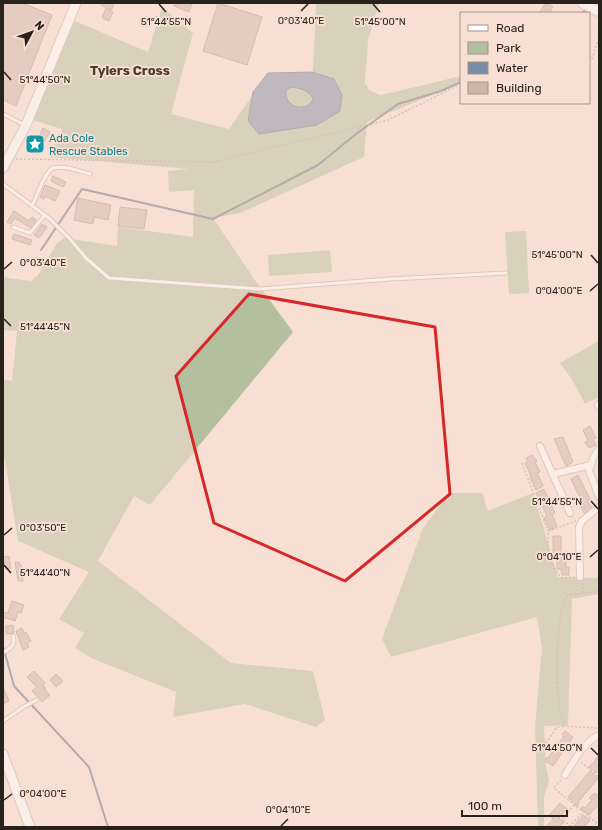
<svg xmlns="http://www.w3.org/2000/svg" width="602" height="830" viewBox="0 0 602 830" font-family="Rubik,sans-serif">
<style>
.green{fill:#b4bfa0}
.water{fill:#7a8ba6;stroke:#626b7d;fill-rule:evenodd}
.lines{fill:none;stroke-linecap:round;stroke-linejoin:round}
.stream{stroke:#626b7d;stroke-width:2}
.building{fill:#ccb5a9;stroke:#a79186}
.service-casing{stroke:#c2ab9f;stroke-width:5}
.minor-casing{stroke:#c2ab9f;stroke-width:8}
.secondary-casing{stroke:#c2ab9f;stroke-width:11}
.path{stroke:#ae9c92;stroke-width:1.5;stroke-dasharray:2 2;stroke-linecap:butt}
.service{stroke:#fff;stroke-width:3}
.minor{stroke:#fff;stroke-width:6}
.secondary{stroke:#fff;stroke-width:9}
.marked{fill:none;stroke:#d62828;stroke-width:3;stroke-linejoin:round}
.ticks{fill:none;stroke:#29211c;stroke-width:1.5}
.labels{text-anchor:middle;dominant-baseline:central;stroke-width:3.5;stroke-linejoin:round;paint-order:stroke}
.culture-label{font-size:11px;fill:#0d838f;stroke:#f7e0d3;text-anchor:start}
.quarter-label{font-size:13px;font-weight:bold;fill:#4d3b30;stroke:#f7e0d3}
.ticks-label{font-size:10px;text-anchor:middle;fill:#29211c;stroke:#f7e0d3;stroke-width:3.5;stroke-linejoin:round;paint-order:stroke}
</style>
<rect width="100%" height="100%" fill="#f7e0d3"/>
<g class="green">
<path d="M 316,3 L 379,3 L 368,41 L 365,83 L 369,90 L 380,95 L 390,93 L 461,76 L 461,83 L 367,122 L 364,157 L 240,213 L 213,218 L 255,280 L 293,332 L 150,505 L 134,496 L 98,561 L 231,663 L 313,671 L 325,720 L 316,727 L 245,704 L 173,717 L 176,692 L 91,658 L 75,648 L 84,633 L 59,619 L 89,572 L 18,541 L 3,447 L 3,379 L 12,381 L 17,331 L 3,330 L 3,276 L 9,278 L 31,281 L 38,275 L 57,243 L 64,238 L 117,246 L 118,227 L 193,237 L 194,190 L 169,192 L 168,171 L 189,169 L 49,157 L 62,129 L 29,119 L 52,65 L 75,21 L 148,52 L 162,7 L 193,33 L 171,114 L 229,129 L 267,74 L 313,72 Z"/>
<path d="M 526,231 L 529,293 L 509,294 L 505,232 Z"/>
<path d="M 330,250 L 332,272 L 269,276 L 268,255 Z"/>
<path d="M 599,341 L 599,397 L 585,404 L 573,381 L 560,363 Z"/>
<path d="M 449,493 L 483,493 L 487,511 L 533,493 L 558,577 L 599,578 L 599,594 L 572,599 L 568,725 L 544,726 L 546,767 L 549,781 L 544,796 L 544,827 L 538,827 L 535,726 L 542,648 L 537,617 L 391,657 L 382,639 L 423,528 Z"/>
</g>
<path class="water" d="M 312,72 L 334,79 L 342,95 L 340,111 L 317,125 L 259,134 L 248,121 L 253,92 L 268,73 ZM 291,87 C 300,88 309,90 313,99 C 308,113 284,108 286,91 Z"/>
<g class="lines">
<g class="stream">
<path d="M 582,13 L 587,9"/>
<path d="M 41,250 L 82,189 L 213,219 L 318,165 L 356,134 L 398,104 L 441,91 L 461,82"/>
<path d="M 3,646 L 14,686 L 89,767 L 108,827"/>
</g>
</g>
<g class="building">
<path d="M 3,3 L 22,3 L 52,15 L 16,106 L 3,100 Z"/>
<path d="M 102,3 L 112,3 L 114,5 L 111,10 L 101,5 Z"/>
<path d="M 175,3 L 192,3 L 189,12 L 174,6 Z"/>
<path d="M 218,3 L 262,17 L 247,65 L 203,51 Z"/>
<path d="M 546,3 L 553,7 L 549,13 L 539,13 Z"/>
<path d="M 106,8 L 113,12 L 109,21 L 102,18 Z"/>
<path d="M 43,128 L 50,132 L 44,142 L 41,141 L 38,147 L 40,148 L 38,152 L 29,147 L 35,136 L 38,138 Z"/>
<path d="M 53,176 L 66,182 L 63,187 L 51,181 Z"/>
<path d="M 45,185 L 60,191 L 55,201 L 45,196 L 44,199 L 40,197 Z"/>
<path d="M 78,198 L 111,205 L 108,220 L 94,217 L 93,224 L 74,220 Z"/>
<path d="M 120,207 L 147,210 L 144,229 L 118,226 Z"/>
<path d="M 14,211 L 29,221 L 32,217 L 36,220 L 31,228 L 15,218 L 11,224 L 7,222 Z"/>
<path d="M 42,224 L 47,227 L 39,238 L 34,235 Z"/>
<path d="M 14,234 L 32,240 L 30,245 L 12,239 Z"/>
<path d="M 590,426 L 596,438 L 593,439 L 596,445 L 589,448 L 585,442 L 588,441 L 583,430 Z"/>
<path d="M 563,437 L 573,462 L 566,466 L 554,439 Z"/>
<path d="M 532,455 L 537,461 L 535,462 L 540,472 L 537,473 L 543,486 L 536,490 L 530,477 L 531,476 L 525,463 L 528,462 L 526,458 Z"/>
<path d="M 578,475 L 590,499 L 587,500 L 592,509 L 584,513 L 579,503 L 582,502 L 571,479 Z"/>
<path d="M 544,489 L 555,513 L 552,514 L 557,526 L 550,530 L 544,518 L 547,516 L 536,493 Z"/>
<path d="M 553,536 L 561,536 L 561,554 L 566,554 L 566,567 L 569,567 L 569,575 L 562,575 L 561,569 L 557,569 L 557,555 L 553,555 Z"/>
<path d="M 9,556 L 11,568 L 5,569 L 3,557 Z"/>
<path d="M 15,562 L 19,562 L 20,565 L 21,565 L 23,581 L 18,581 Z"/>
<path d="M 12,601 L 24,605 L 21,613 L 18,612 L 15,621 L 3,617 L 3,612 L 8,613 Z"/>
<path d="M 13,625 L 14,633 L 6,634 L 6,626 Z"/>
<path d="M 22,628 L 24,633 L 26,632 L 31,641 L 27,643 L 29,647 L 23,650 L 16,631 Z"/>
<path d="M 34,671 L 45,683 L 43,685 L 46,689 L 45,690 L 50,695 L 42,702 L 32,691 L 37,687 L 27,677 Z"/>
<path d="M 56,674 L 63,681 L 56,687 L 50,680 Z"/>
<path d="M 3,687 L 9,701 L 3,704 Z"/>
<path d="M 565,731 L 573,737 L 553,766 L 545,761 L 547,757 L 548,758 L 554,750 L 551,748 L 556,742 L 558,744 L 564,736 L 562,734 Z"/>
<path d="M 599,756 L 599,769 L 596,773 L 589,767 Z"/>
<path d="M 590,771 L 598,778 L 578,802 L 579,803 L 577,806 L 568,797 Z"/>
<path d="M 599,792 L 599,804 L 589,815 L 581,809 L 583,806 L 585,808 L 592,800 L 589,798 L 594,793 L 597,795 Z"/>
<path d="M 560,803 L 567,809 L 559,818 L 563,822 L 559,827 L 546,827 L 553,819 L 549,815 Z"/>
<path d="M 583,815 L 590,820 L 584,827 L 573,827 Z"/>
</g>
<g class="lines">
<defs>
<g id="service">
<path d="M 3,114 L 25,125"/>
<path d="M 3,184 L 50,219 L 69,238 L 86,258 L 109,278 L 260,289 L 390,279 L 506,273"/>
<path d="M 32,206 C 36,198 45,171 53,168 C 64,165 80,171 90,174"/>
<path d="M 13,227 L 30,233 L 45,215"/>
<path d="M 3,652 C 10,650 16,644 13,636"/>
<path d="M 3,721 L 25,706 L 37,700"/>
</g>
<g id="minor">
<path d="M 598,405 L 599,407"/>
<path d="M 540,446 L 570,513"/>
<path d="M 599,449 L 594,456 L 589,470 L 599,497"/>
<path d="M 553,474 L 591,465"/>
<path d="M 580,577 L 579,527 L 582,521 L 599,507"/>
<path d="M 565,775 C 574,761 583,743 599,735"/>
</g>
<g id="secondary">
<path d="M 582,3 L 599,12"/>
<path d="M 3,168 L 26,125 L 76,3"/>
<path d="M 3,754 L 30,827"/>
</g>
</defs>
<use href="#service" class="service-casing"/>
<use href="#minor" class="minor-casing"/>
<use href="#secondary" class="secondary-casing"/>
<g class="path">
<path d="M 589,56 L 592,59 L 599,37"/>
<path d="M 16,159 L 213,162 L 388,120 L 461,84"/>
<path d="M 522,463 L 548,531"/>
<path d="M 575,577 L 562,578 C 547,562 548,552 548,531 L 576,521"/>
<path d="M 583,583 L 584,593"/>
<path d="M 597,728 L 564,726 C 563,719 560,712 559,705 C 556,681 555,613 568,595 L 599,591"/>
<path d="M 539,753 L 557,727 L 564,726"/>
<path d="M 581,762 L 599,777"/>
<path d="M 561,780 L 554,788 L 599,825"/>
<path d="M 574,805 L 562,819 L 570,826 L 583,812"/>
<path d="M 575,806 L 599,777"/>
<path d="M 560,827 L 564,822"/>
</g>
<use href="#service" class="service"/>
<use href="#minor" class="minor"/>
<use href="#secondary" class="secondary"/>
</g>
<path d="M0 0H602V830H0ZM 249,294 L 435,327 L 450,494 L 345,581 L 214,523 L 176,376 Z" fill="#f7e0d3" fill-opacity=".55" fill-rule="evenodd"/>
<path class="marked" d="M 249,294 L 435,327 L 450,494 L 345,581 L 214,523 L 176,376 Z"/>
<path class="ticks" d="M 159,4 L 166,12M 373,4 L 380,12M 301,11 L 308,4M 4,72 L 11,80M 591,255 L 598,263M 4,269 L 12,262M 590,291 L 598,284M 4,319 L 11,326M 591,501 L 598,509M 4,535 L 12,528M 590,557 L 598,550M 4,565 L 11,573M 591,748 L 598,755M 4,800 L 12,794M 281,826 L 288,819"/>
<defs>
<symbol id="sight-square" viewBox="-11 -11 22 22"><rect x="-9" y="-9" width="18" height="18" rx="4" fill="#0f9aa8" stroke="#f7e0d3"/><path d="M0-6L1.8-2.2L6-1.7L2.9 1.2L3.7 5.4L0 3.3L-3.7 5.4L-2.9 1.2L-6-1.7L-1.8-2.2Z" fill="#fff"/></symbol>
</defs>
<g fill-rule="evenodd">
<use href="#sight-square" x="24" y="133" width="22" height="22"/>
</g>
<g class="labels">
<g class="culture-label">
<text x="49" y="138">Ada Cole<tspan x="49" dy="13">Rescue Stables</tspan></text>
</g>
<g class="quarter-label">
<text x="130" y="70">Tylers Cross</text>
</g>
</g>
<g class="ticks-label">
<text x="301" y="24">0°03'40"E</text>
<text x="166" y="25">51°44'55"N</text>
<text x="380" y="25">51°45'00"N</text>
<text x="45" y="83">51°44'50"N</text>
<text x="557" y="258">51°45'00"N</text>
<text x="43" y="266">0°03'40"E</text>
<text x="559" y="294">0°04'00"E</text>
<text x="45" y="330">51°44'45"N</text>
<text x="557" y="505">51°44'55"N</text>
<text x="43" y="531">0°03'50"E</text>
<text x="559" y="560">0°04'10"E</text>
<text x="45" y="576">51°44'40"N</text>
<text x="557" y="751">51°44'50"N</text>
<text x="43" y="797">0°04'00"E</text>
<text x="288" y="813">0°04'10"E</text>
</g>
<rect width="602" height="830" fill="none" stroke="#29211c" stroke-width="8"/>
<rect x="460" y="12" width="130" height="92" fill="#f7e0d3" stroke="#a5948a"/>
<rect x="468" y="25" width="20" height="6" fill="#ffffff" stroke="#a5948a"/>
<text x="496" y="32" font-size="12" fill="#29211c">Road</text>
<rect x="468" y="42" width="20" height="12" fill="#b4bfa0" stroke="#a5948a"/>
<text x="496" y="52" font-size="12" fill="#29211c">Park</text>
<rect x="468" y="62" width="20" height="12" fill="#7a8ba6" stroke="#a5948a"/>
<text x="496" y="72" font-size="12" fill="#29211c">Water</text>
<rect x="468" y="82" width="20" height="12" fill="#ccb5a9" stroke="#a5948a"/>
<text x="496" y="92" font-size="12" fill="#29211c">Building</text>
<g transform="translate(32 32) rotate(49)" stroke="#f7e0d3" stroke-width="3" paint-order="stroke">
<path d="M0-3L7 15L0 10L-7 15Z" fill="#29211c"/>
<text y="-6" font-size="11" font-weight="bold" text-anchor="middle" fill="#29211c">N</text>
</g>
<path d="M462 810v6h105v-6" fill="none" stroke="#29211c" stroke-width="2"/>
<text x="468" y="810" font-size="12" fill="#29211c" stroke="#f7e0d3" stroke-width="3" paint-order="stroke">100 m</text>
</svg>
